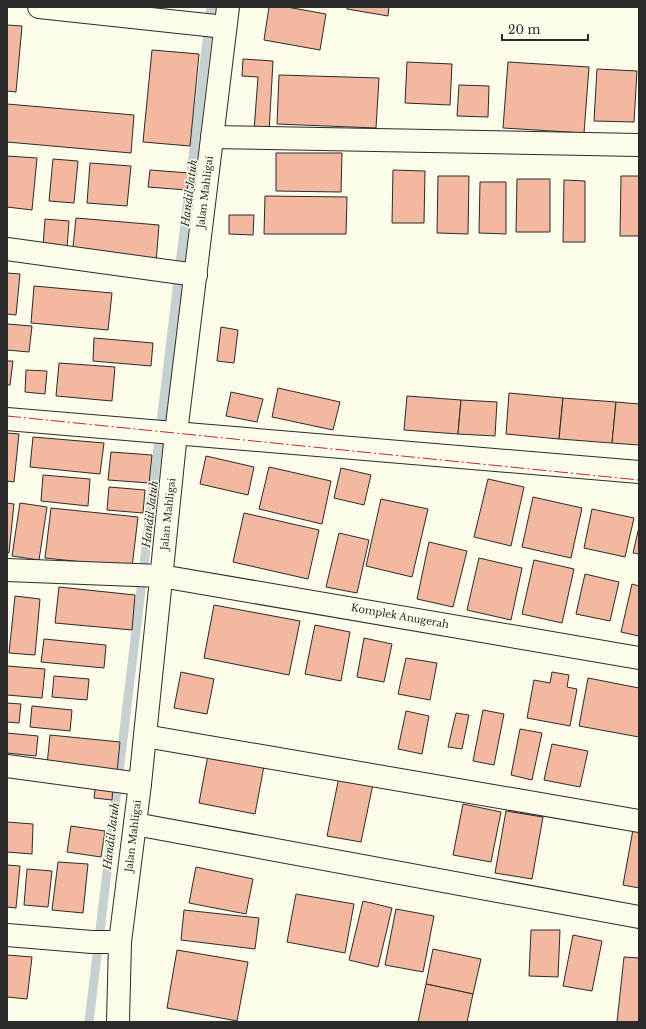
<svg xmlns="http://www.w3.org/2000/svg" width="646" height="1029" viewBox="0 0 646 1029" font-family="'Libre Baskerville',serif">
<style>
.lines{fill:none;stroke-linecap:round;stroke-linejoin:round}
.stream{stroke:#c7d0d0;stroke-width:9}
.building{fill:#f2b8a0;stroke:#2b2b2b}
.minor-casing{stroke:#2b2b2b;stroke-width:24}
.minor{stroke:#fdfbea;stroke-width:22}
.power{stroke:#c62828;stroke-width:1;stroke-dasharray:14 3 2 3;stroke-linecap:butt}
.labels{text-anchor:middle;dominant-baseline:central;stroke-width:3;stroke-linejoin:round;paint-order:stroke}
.street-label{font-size:10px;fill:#2b2b2b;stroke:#fdfbea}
.water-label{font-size:11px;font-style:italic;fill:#2b2b2b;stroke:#fdfbea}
</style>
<rect width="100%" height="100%" fill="#fdfbea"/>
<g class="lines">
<path class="stream" d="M 89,1022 L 211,7"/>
</g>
<g class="building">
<path d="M 269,7 L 287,7 L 326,14 L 320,50 L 264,40 Z"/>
<path d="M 347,7 L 389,7 L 388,16 L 347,9 Z"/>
<path d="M 7,25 L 22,26 L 16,92 L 7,91 Z"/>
<path d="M 152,50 L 199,54 L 190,146 L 143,142 Z"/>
<path d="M 243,59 L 273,61 L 269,132 L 254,131 L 258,77 L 242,76 Z"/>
<path d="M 407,62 L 452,64 L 450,105 L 405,103 Z"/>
<path d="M 508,62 L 589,67 L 584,133 L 503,128 Z"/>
<path d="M 597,69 L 637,71 L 634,122 L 594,121 Z"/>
<path d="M 279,75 L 379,78 L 376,128 L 277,124 Z"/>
<path d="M 459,85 L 489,86 L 488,117 L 457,116 Z"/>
<path d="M 7,104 L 134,115 L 131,153 L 7,142 Z"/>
<path d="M 276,153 L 342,153 L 341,192 L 276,191 Z"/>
<path d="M 7,156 L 37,158 L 32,210 L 7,207 Z"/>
<path d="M 53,159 L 78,161 L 74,203 L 49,201 Z"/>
<path d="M 90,163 L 131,166 L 127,206 L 87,203 Z"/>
<path d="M 150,170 L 189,173 L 187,190 L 148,187 Z"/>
<path d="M 393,170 L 425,171 L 424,223 L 392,223 Z"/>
<path d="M 438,176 L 469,176 L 468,234 L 437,233 Z"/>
<path d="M 621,176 L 639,176 L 639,236 L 620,236 Z"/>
<path d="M 517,179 L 550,179 L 550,232 L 516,232 Z"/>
<path d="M 564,180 L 585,181 L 585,242 L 563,242 Z"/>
<path d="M 480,182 L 506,182 L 506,234 L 479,233 Z"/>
<path d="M 265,196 L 347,197 L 346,234 L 264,234 Z"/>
<path d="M 229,215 L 254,215 L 253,235 L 229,234 Z"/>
<path d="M 76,218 L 159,225 L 156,263 L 72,256 Z"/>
<path d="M 45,219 L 69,221 L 67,248 L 43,247 Z"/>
<path d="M 7,273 L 20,274 L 16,315 L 7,314 Z"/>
<path d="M 34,286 L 112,293 L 108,330 L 31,323 Z"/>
<path d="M 7,324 L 32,326 L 29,352 L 7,350 Z"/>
<path d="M 221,327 L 238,330 L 234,363 L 217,361 Z"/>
<path d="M 94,338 L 153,343 L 151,366 L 93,361 Z"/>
<path d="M 7,361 L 13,361 L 10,385 L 7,385 Z"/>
<path d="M 59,363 L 115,367 L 112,401 L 56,396 Z"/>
<path d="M 26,370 L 47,371 L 45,394 L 25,392 Z"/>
<path d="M 278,388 L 340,402 L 333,430 L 272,417 Z"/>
<path d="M 231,392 L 263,399 L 257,422 L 226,416 Z"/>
<path d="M 509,393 L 563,398 L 559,439 L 506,434 Z"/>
<path d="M 407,396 L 461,400 L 458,434 L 404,430 Z"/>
<path d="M 563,398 L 616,402 L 612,443 L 559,439 Z"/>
<path d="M 461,400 L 497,402 L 495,436 L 458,434 Z"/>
<path d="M 616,402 L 639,404 L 639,445 L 612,443 Z"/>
<path d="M 7,433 L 19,434 L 14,482 L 7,481 Z"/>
<path d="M 33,437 L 104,443 L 100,474 L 30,467 Z"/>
<path d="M 111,452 L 152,455 L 149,483 L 108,480 Z"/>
<path d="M 206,456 L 254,467 L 248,495 L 200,484 Z"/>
<path d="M 269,467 L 331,481 L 322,524 L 259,509 Z"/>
<path d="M 341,468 L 371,475 L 364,505 L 334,498 Z"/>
<path d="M 43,475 L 90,479 L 88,506 L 41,501 Z"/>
<path d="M 488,479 L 524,487 L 511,546 L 474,537 Z"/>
<path d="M 109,487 L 145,490 L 143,513 L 107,510 Z"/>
<path d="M 533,497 L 582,508 L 571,558 L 522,547 Z"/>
<path d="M 381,499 L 428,509 L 412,577 L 366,566 Z"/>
<path d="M 7,503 L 14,504 L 9,553 L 7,553 Z"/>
<path d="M 20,503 L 47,507 L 39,560 L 12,556 Z"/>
<path d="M 51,508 L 138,517 L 132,567 L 45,558 Z"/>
<path d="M 592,509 L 634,518 L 625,557 L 584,548 Z"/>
<path d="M 244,513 L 319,530 L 308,579 L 233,562 Z"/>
<path d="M 639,527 L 639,554 L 633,553 Z"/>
<path d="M 339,533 L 369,540 L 357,593 L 326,587 Z"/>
<path d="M 429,542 L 467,551 L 453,607 L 417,599 Z"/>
<path d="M 479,558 L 522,568 L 511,620 L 467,610 Z"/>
<path d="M 534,560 L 574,569 L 562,623 L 522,614 Z"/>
<path d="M 585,574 L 619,582 L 610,621 L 576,614 Z"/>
<path d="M 632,584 L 639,586 L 639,636 L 621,632 Z"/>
<path d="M 59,587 L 135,595 L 132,630 L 55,623 Z"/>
<path d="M 15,596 L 40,599 L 35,655 L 9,653 Z"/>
<path d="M 214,605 L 300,621 L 289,675 L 204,658 Z"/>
<path d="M 315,625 L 350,632 L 341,681 L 305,674 Z"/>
<path d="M 364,638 L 392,644 L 384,682 L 357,677 Z"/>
<path d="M 44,639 L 106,645 L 104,668 L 41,662 Z"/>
<path d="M 406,658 L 437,663 L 430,700 L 398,694 Z"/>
<path d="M 7,666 L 45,669 L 42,698 L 7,695 Z"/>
<path d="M 181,672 L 214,679 L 207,714 L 174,708 Z"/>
<path d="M 552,672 L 569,675 L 567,687 L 577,689 L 570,726 L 527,718 L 534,680 L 550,683 Z"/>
<path d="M 54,676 L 89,679 L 87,700 L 52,697 Z"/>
<path d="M 588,678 L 639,688 L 639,737 L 579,726 Z"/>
<path d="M 7,703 L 21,704 L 19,723 L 7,722 Z"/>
<path d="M 32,706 L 72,710 L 70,731 L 30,727 Z"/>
<path d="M 483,710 L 504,714 L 494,765 L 473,761 Z"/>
<path d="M 406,711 L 429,716 L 422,754 L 398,749 Z"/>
<path d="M 456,713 L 469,715 L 462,749 L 448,747 Z"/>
<path d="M 520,729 L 542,733 L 532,780 L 511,775 Z"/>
<path d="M 7,733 L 38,736 L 36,756 L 7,753 Z"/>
<path d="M 50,735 L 120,742 L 117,772 L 47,765 Z"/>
<path d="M 552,744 L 588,751 L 580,787 L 544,780 Z"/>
<path d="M 208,755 L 264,766 L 255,814 L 199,803 Z"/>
<path d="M 339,777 L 373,784 L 361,842 L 327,836 Z"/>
<path d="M 96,783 L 113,785 L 112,800 L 94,798 Z"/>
<path d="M 463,804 L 501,812 L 491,862 L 453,855 Z"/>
<path d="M 506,811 L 543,817 L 532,879 L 495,873 Z"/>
<path d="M 7,822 L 33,824 L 32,854 L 7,852 Z"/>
<path d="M 634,824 L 639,825 L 639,888 L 623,885 Z"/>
<path d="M 71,826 L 105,831 L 101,857 L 67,852 Z"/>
<path d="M 58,862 L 88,864 L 83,913 L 52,910 Z"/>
<path d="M 7,865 L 20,866 L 16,908 L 7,907 Z"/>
<path d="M 196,867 L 253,879 L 246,914 L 189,903 Z"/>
<path d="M 27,869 L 52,871 L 48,907 L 24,905 Z"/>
<path d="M 296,894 L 354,904 L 345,953 L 287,942 Z"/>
<path d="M 363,901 L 392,908 L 378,967 L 349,960 Z"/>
<path d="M 396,909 L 434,916 L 423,972 L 385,965 Z"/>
<path d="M 184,910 L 259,918 L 255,949 L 181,940 Z"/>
<path d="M 531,930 L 560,930 L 558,977 L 529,976 Z"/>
<path d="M 573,935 L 602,941 L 592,991 L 563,986 Z"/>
<path d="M 433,949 L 481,959 L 473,994 L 426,984 Z"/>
<path d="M 177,950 L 248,962 L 237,1021 L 167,1008 Z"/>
<path d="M 7,955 L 32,957 L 27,999 L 7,997 Z"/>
<path d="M 624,957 L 639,958 L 639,1022 L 617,1022 Z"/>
<path d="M 426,984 L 473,994 L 467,1022 L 418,1022 Z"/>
</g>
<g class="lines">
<defs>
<g id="minor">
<path d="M 39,7 L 225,27"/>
<path d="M 212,137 L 639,145"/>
<path d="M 7,249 L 196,275"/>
<path d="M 7,419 L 639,472"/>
<path d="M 7,570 L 161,576 L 639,658"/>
<path d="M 145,736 L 639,821"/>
<path d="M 7,766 L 140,784"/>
<path d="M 135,824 L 639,917"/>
<path d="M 7,935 L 92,942 L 120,942"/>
<path d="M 118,1022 L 120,942 L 140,784 L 176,433 L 228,7"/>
</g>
</defs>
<use href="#minor" class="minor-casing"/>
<use href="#minor" class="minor"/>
<path class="power" d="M 7,416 L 639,480"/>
</g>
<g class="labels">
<g class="street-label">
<text transform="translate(205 192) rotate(-83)">Jalan Mahligai</text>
<text transform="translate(168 514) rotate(-84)">Jalan Mahligai</text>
<text transform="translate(400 616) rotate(10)">Komplek Anugerah</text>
<text transform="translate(133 836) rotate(-83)">Jalan Mahligai</text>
</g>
<g class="water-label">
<text transform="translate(189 193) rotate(-83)">Handil Jatuh</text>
<text transform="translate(150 514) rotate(-83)">Handil Jatuh</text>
<text transform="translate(111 836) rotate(-83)">Handil Jatuh</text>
</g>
</g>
<rect width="646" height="1029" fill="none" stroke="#2b2b2b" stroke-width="16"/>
<path d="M502 34v6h86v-6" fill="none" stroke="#2b2b2b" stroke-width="2"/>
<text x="508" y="34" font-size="12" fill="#2b2b2b" stroke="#fdfbea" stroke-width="3" paint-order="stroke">20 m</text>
</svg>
